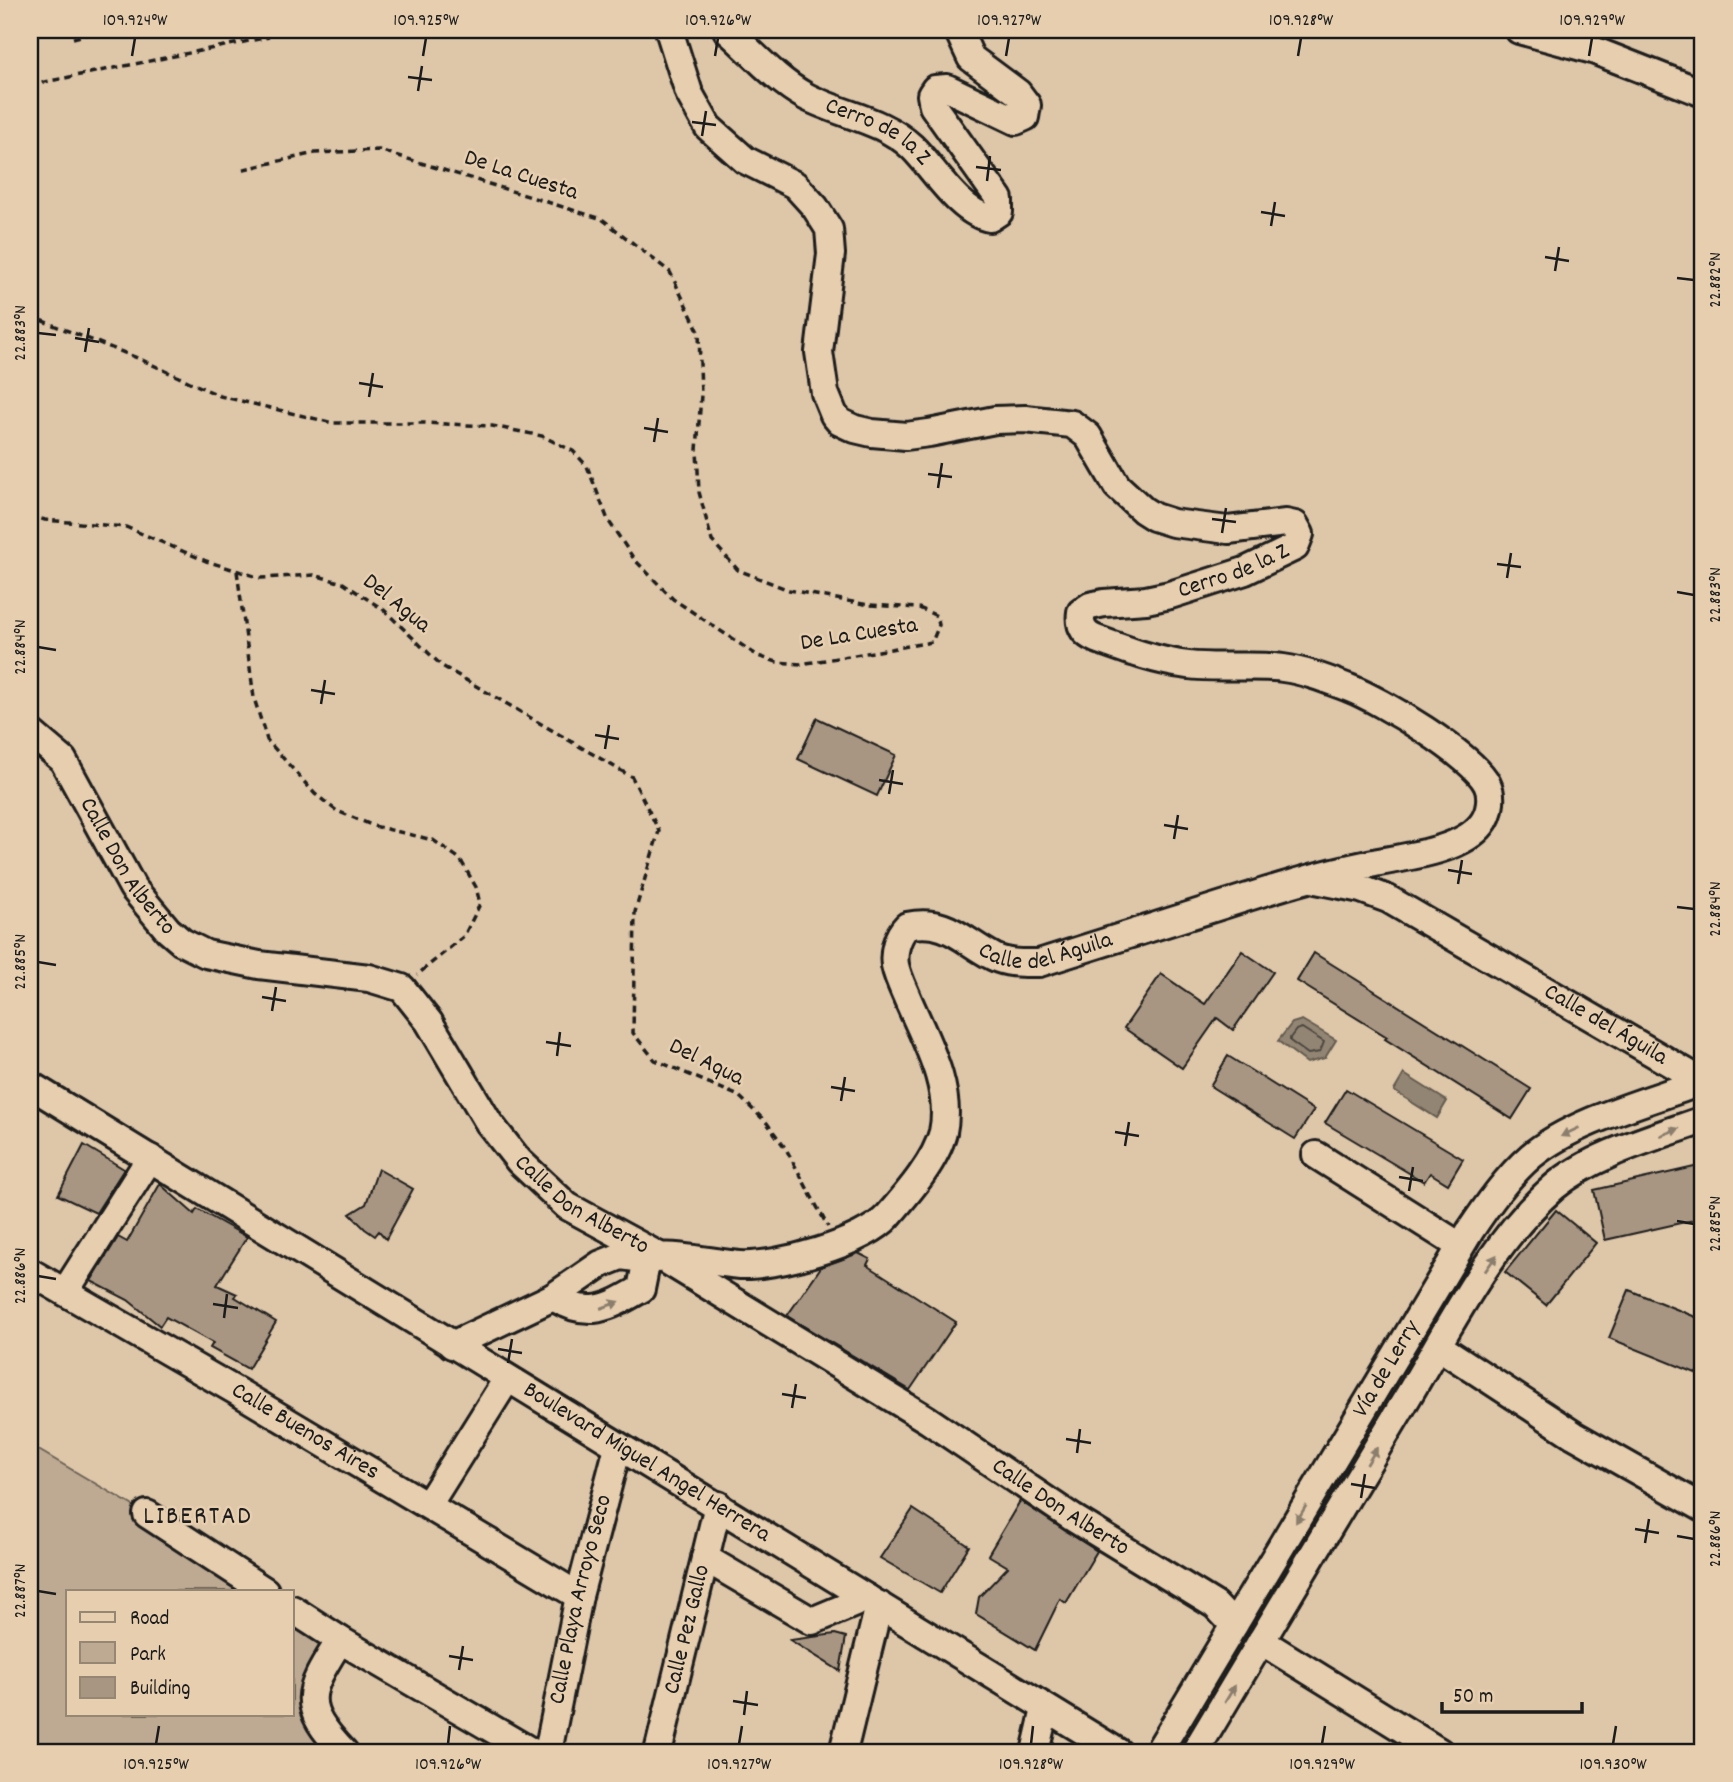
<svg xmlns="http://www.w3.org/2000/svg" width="1733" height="1782" viewBox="0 0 1733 1782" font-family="Dekko,sans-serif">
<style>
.green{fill:#beaa92;stroke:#6d6357;stroke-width:2}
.water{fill:#938573;stroke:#635b50;stroke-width:2}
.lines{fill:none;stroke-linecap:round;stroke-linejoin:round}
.shore{stroke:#4c463f;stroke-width:2}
.building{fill:#a89682;stroke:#1c1c1c;stroke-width:2}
.minor-casing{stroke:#1c1c1c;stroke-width:32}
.path{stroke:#1c1c1c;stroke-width:3.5;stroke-dasharray:7 5;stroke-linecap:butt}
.minor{stroke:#e6ceaf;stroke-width:26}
.oneway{fill:#8b7e6d}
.ticks{fill:none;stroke:#1c1c1c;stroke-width:2.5}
.labels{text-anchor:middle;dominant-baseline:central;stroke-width:5;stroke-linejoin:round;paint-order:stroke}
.street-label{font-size:24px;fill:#1c1c1c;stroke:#e6ceaf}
.neighbourhood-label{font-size:26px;letter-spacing:2px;fill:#1c1c1c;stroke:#e6ceaf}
.neatline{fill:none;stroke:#1c1c1c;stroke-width:2.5}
.ticks-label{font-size:18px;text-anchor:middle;fill:#1c1c1c}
</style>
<rect width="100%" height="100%" fill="#dec7a9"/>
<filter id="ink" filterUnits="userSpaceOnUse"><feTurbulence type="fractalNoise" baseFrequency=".0143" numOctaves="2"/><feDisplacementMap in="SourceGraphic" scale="14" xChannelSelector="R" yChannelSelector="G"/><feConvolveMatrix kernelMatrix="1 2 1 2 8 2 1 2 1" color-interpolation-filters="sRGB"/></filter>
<g filter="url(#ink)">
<path class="green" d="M 30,1445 L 147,1514 L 265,1591 L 68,1591 L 68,1714 L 292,1714 L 292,1609 L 340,1640 L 314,1686 L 344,1752 L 30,1752 Z"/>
<g class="water">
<path d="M 1302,1020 L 1336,1040 L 1325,1058 L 1307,1063 L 1278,1041 L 1292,1023 Z"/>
<path d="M 1404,1074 L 1447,1101 L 1437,1118 L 1394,1091 Z"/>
</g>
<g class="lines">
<path class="shore" d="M 1302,1028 L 1324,1042 L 1320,1052 L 1308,1054 L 1290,1041 L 1290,1038 L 1296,1030 Z"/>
</g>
<g class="building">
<path d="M 817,718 L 896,755 L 877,796 L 798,759 Z"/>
<path d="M 1242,951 L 1273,972 L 1233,1030 L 1217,1018 L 1182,1068 L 1124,1028 L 1161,974 L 1205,1004 Z"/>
<path d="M 1314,953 L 1531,1089 L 1512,1119 L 1385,1039 L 1387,1037 L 1297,981 Z"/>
<path d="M 1228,1056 L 1314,1110 L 1295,1139 L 1210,1086 Z"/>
<path d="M 1346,1089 L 1463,1159 L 1448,1184 L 1430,1173 L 1424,1182 L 1325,1123 Z"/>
<path d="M 84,1145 L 124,1169 L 96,1213 L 58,1195 Z"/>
<path d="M 1703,1165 L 1703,1218 L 1605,1240 L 1594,1190 Z"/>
<path d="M 378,1169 L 413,1189 L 386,1239 L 379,1231 L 375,1236 L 365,1229 L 350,1214 L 366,1204 Z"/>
<path d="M 160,1184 L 194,1214 L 197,1209 L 247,1237 L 217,1285 L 237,1294 L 235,1297 L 276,1322 L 248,1369 L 210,1348 L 213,1343 L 166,1317 L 160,1326 L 128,1300 L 91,1281 L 118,1237 L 127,1242 Z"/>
<path d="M 1556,1210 L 1596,1243 L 1546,1305 L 1505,1272 Z"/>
<path d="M 858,1253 L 870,1259 L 867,1265 L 956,1322 L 910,1390 L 787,1316 L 821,1267 Z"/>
<path d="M 1629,1290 L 1703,1320 L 1703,1376 L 1609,1338 Z"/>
<path d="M 1020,1501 L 1097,1551 L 1066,1603 L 1060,1599 L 1035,1650 L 976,1614 L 979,1597 L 1008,1567 L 988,1555 Z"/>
<path d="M 913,1509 L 969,1546 L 940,1593 L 880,1558 Z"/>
<path d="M 835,1634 L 846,1637 L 840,1671 L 790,1640 Z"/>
</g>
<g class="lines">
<defs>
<g id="minor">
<path id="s1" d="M 727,30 C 752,52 776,80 805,96 C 841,115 882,119 912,147 C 933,167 960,214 990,218 L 999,212 L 999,199 L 933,106 L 931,95 L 935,89 L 947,88 L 1016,121 L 1025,117 L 1027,105 L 1018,93 L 971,58 L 958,30"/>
<path d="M 1519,30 L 1593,50 L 1703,93"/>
<path id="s2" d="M 30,732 L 63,760 L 133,888 L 168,930 L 182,942 L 206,954 L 259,965 L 369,978 L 402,988 L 429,1022 L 489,1123 L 519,1161 L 567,1206 L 661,1257 L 928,1420 L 1073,1518 L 1215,1605 L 1234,1625"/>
<path id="s3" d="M 1316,880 L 1361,889 L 1388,899 L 1703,1082"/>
<path id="s4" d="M 30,1085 L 1118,1752"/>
<path d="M 1316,1155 L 1460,1246"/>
<path id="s5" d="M 646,1264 C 650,1262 656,1258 660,1257 C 674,1254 722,1264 740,1265 C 776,1267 864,1243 888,1216 C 907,1194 936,1161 943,1132 C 953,1086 923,1036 906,995 C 902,986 897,975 895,965 C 893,952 897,936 907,926 C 948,918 961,940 994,957 C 1008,964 1024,963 1039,963 C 1101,943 1164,924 1226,904 C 1273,889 1320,874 1369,864 C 1401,857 1461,852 1482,824 C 1490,814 1493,796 1487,784 C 1473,755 1380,700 1349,688 C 1328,680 1306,671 1283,668 C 1252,664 1219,669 1188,665 C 1156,661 1126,650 1096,639 C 1084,634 1079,626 1081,612 L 1090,606 L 1104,603 L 1146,600 L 1170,595 L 1245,571 L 1295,547 L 1300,534 L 1295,525 L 1286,523 L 1228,530 L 1173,523 L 1154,517 L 1143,510 L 1117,486 L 1088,436 L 1072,424 L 1025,419 L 995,420 L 929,433 L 906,436 L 872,433 L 855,429 L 840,422 L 834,415 L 825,393 L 819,352 L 831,254 L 829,229 L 815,207 L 795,185 L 745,160 L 708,127 L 689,93 L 669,30"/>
<path id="s6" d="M 30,1272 L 243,1395 L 579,1596"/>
<path d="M 65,1292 L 150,1158"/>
<path d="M 553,1297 C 589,1319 608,1308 641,1289 L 646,1264"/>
<path d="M 452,1345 L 553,1297 L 601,1264 L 621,1256 L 636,1258 L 646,1264"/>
<path d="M 1438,1346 L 1574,1435 L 1703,1508"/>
<path d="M 428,1505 L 507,1379"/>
<path d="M 147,1514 L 265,1591"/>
<path d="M 705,1558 L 812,1621 L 867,1598"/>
<path d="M 292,1609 L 340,1640 L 532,1752"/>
<path d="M 340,1640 C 307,1693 299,1704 344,1752"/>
<path d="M 1261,1641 L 1440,1752"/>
<path id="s7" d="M 548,1752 L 579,1596 L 618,1447"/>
<path id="s8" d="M 658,1752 L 718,1505"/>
<path d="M 843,1752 L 879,1605"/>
<path d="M 1035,1752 L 1045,1709"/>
<path id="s9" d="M 1158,1752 L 1470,1231 C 1488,1204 1507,1177 1531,1156 C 1574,1120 1650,1101 1703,1081"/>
<path d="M 1195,1752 C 1264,1636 1334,1519 1404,1403 C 1447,1332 1491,1241 1554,1187 C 1593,1154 1656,1137 1703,1120"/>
</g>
</defs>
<use href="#minor" class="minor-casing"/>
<g class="path">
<path d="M 73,38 L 103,30"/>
<path d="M 30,85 L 269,37"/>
<path d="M 30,316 L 140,359 L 220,396 L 333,423 L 423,423 L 492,426 L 542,436 L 573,451 L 587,466 L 608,520 L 634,559 L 673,599 L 758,656 L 777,662 L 801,664 L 932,642 L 939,625 L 937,616 L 919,608 L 869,605 L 789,590 L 738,570 L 712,541 L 699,492 L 697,450 L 701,395 L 699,332 L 670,272 L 602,219 L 379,150 L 315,153 L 240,170"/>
<path d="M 30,515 L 45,520 L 126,527 L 206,561 L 261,578 L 314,575 L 343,583 L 384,610 L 442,666 L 632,777 L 659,831 L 635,912 L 633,1033 L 655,1060 L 739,1096 L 767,1123 L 786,1149 L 828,1227"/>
<path d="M 237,571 L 254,698 L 267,740 L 315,794 L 337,811 L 374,826 L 433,840 L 460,859 L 476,887 L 480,904 L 464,936 L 417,975"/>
</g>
<use href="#minor" class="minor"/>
</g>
<defs><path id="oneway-solid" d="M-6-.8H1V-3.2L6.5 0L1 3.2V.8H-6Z" transform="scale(1.75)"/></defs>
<g class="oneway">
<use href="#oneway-solid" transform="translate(1570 1132) rotate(154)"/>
<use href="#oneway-solid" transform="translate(1670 1132) rotate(-21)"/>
<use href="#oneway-solid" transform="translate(1491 1263) rotate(-55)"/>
<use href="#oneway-solid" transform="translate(610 1305) rotate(-20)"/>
<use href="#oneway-solid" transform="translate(1372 1456) rotate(-59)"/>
<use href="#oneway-solid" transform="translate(1301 1514) rotate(121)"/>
<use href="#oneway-solid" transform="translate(1230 1694) rotate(-59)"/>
</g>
</g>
<path class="ticks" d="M 132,56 L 135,38M 423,56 L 426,38M 715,56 L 718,38M 1006,56 L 1009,38M 1298,56 L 1301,38M 1589,56 L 1592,38M 408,77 L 432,80M 418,91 L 422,66M 692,122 L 716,125M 702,136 L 706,111M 976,167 L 1001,170M 987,181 L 990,156M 1261,212 L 1285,216M 1271,226 L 1275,202M 1545,257 L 1569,261M 1555,271 L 1559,247M 1677,278 L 1694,280M 38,333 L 56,335M 75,338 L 99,342M 85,352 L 89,328M 359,383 L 383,387M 369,397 L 373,373M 644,428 L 668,432M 654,442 L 658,418M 928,474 L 952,477M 938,488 L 942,463M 1212,519 L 1236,522M 1222,533 L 1226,508M 1497,564 L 1521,567M 1507,578 L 1511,553M 1677,592 L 1694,595M 38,647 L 56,650M 311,690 L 335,694M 321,704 L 325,680M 595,735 L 619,739M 605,749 L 609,725M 879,780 L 903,784M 889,794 L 893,770M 1164,825 L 1188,829M 1174,839 L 1178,815M 1448,870 L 1472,874M 1458,884 L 1462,860M 1677,907 L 1694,909M 38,962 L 56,965M 262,997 L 286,1001M 272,1011 L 276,987M 546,1042 L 571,1046M 557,1056 L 560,1032M 831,1087 L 855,1091M 841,1101 L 845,1077M 1115,1132 L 1139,1136M 1125,1146 L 1129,1122M 1399,1177 L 1423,1181M 1409,1191 L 1413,1167M 1677,1221 L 1694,1224M 38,1276 L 56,1279M 213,1304 L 238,1308M 224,1318 L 227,1294M 498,1349 L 522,1353M 508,1363 L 512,1339M 782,1394 L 806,1398M 792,1408 L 796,1384M 1066,1439 L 1091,1443M 1077,1453 L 1080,1429M 1351,1484 L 1375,1488M 1361,1498 L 1365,1474M 1635,1529 L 1659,1533M 1677,1536 L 1694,1539M 1645,1543 L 1649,1519M 38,1591 L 56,1594M 449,1656 L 473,1660M 459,1670 L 463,1646M 733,1701 L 758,1705M 744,1715 L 747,1691M 156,1744 L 159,1726M 448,1744 L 450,1726M 739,1744 L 742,1726M 1031,1744 L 1033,1726M 1322,1744 L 1325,1726M 1613,1744 L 1616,1726"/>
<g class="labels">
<g class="street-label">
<text stroke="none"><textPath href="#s1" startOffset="184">Cerro de la Z</textPath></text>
<text transform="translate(521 176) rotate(18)">De La Cuesta</text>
<text stroke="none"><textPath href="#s5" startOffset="1848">Cerro de la Z</textPath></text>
<text transform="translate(396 604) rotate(39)">Del Agua</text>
<text transform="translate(859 635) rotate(-9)">De La Cuesta</text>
<text stroke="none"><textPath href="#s2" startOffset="168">Calle Don Alberto</textPath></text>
<text stroke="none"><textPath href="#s5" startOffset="723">Calle del Águila</textPath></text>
<text stroke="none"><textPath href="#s3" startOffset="326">Calle del Águila</textPath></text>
<text transform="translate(706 1063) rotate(26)">Del Aqua</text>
<text stroke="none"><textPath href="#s2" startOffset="775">Calle Don Alberto</textPath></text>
<text stroke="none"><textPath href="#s9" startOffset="446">Vía de Lerry</textPath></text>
<text stroke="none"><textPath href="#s6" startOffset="318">Calle Buenos Aires</textPath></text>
<text stroke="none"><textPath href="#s4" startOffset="723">Boulevard Miguel Angel Herrera</textPath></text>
<text stroke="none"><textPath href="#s2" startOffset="1342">Calle Don Alberto</textPath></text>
<text stroke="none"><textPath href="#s7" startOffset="156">Calle Playa Arroyo Seco</textPath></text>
<text stroke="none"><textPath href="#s8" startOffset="126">Calle Pez Gallo</textPath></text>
</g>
<g class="neighbourhood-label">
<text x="198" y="1517">LIBERTAD</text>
</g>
</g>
<rect width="1733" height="1782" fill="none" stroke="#e6ceaf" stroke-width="77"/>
<rect x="66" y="1590" width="228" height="126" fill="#e6ceaf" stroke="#958774" stroke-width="2"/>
<rect x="80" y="1612" width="35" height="10" fill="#e6ceaf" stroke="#958774" stroke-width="2"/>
<text x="130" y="1624" font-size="21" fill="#1c1c1c">Road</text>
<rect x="80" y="1642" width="35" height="21" fill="#beaa92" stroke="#958774" stroke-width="2"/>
<text x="130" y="1660" font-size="21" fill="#1c1c1c">Park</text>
<rect x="80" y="1677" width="35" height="21" fill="#a89682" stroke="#958774" stroke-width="2"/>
<text x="130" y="1694" font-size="21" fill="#1c1c1c">Building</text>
<path d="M1442 1702v10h140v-10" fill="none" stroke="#1c1c1c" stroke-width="3.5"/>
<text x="1453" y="1702" font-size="21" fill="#1c1c1c" stroke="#e6ceaf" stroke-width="5" paint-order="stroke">50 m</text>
<rect x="38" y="38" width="1656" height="1706" class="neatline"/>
<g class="ticks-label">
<text x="135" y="25">109.924°W</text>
<text x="426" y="25">109.925°W</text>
<text x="718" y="25">109.926°W</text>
<text x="1009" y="25">109.927°W</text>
<text x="1301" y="25">109.928°W</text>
<text x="1592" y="25">109.929°W</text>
<text transform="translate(1714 280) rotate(-90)" y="6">22.882°N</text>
<text transform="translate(19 333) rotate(-90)" y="6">22.883°N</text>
<text transform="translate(1714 595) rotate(-90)" y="6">22.883°N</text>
<text transform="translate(19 647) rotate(-90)" y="6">22.884°N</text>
<text transform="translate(1714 909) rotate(-90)" y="6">22.884°N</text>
<text transform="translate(19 962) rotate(-90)" y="6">22.885°N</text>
<text transform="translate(1714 1224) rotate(-90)" y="6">22.885°N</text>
<text transform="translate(19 1276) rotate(-90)" y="6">22.886°N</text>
<text transform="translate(1714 1539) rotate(-90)" y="6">22.886°N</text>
<text transform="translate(19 1591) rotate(-90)" y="6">22.887°N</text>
<text x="156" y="1769">109.925°W</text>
<text x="448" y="1769">109.926°W</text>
<text x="739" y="1769">109.927°W</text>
<text x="1031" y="1769">109.928°W</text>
<text x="1322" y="1769">109.929°W</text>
<text x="1613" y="1769">109.930°W</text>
</g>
</svg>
